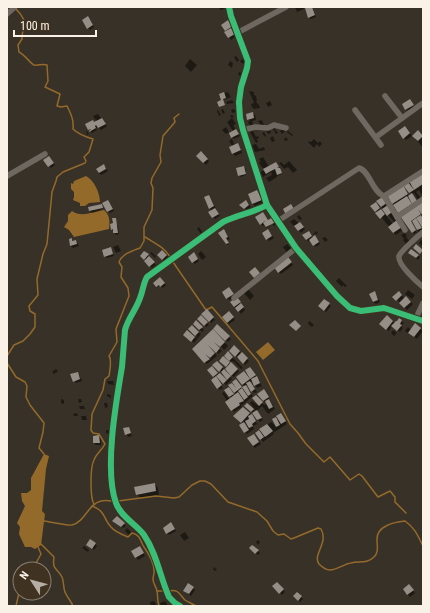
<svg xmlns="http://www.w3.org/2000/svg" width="430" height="613" viewBox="0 0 430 613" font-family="'Roboto Condensed',sans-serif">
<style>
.water{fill:#946a2b}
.shadow{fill:#0007;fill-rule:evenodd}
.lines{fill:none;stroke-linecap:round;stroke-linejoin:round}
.stream{stroke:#946a2b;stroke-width:1.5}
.building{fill:#958e86}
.minor{stroke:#6e6861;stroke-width:5.5}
.cycleway-casing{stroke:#3f3220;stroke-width:8}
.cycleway{stroke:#3abd76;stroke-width:6}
</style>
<rect width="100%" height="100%" fill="#383127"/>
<g class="water">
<path d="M 86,176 C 94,180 100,193 100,202 L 89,203 L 85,206 L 80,206 L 80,203 L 73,200 L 74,197 L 74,192 L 71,189 L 71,183 L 73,184 L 74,181 Z"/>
<path d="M 103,209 C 110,215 110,221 109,229 L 74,237 L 69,230 L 64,227 L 68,221 L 68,215 L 72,211 C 81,218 94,212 103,209 Z"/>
<path d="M 268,342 L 275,350 L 263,360 L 256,352 Z"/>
<path d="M 44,454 L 49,456 L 46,469 L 42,511 L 45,514 L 41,545 L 35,549 L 31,547 L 25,547 L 19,534 L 20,527 L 17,523 L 25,506 L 22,501 L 21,493 L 27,493 L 31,490 L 31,478 Z"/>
</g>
<g class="shadow">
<path d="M 218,7 L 226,7 L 226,8 L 221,10 Z"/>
<path d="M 295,7 L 303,7 L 304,9 L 297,12 Z"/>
<path d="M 310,7 L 313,9 L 316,17 L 311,19 L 309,17 Z"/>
<path d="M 90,20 L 94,27 L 90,30 L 88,28 Z"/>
<path d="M 228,21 L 234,28 L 232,30 L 236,36 L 231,40 L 223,25 Z"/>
<path d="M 236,56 L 239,60 L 237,62 L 234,57 Z"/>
<path d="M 190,59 L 197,65 L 191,72 L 185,66 Z"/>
<path d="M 242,59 L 245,61 L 244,64 L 240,62 Z"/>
<path d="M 230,61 L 233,63 L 232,68 L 228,65 Z"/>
<path d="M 239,72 L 242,73 L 242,76 L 238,75 Z"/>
<path d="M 249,91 L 254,92 L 254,95 L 256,96 L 257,101 L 256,102 L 259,105 L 260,108 L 254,109 L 252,107 L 251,104 L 254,103 Z"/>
<path d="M 228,92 L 231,97 L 223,100 L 220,95 Z"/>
<path d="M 232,100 L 234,103 L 227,104 L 226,102 Z"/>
<path d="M 270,101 L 272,105 L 268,107 L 266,103 Z"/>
<path d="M 412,103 L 415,107 L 408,111 L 406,109 Z"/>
<path d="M 223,109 L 225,113 L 223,114 L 221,110 Z"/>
<path d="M 234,109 L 236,112 L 232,113 L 231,110 Z"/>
<path d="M 218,110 L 221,115 L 219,116 L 217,111 Z"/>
<path d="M 252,113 L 255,115 L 256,120 L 252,121 L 254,126 L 250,126 L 248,122 L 250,121 L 248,119 Z"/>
<path d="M 98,114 L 107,126 L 101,130 L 98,127 L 96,128 L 97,130 L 92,133 L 86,125 L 97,122 L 93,116 Z"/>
<path d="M 232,115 L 234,117 L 232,118 L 236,124 L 233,125 L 240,136 L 234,139 L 232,137 L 233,131 L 227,122 L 232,118 L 230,116 Z"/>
<path d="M 262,120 L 264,125 L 261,126 L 258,121 Z"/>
<path d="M 226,127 L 229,132 L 226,134 L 222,130 Z"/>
<path d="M 274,128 L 278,133 L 276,134 L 273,129 Z"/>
<path d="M 270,129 L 271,133 L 268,134 L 266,130 Z"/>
<path d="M 284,129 L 285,131 L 282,134 L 280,131 Z"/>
<path d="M 407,129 L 412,136 L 406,140 L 404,138 Z"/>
<path d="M 86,130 L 89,134 L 87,135 Z"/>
<path d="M 287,130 L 293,135 L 292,136 L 287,132 Z"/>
<path d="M 253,131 L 256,137 L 258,136 L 259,138 L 257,139 L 258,142 L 256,143 L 250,132 Z"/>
<path d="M 264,132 L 266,136 L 265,137 L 262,133 Z"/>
<path d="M 418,132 L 423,137 L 423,148 L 414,136 Z"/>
<path d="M 273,136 L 275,141 L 272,142 L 270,138 Z"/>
<path d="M 286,137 L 288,140 L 285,141 L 284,139 Z"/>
<path d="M 232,139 L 235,146 L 238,145 L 240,147 L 242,153 L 235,156 L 233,153 L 233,147 L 229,141 Z"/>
<path d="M 314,139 L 318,143 L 320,141 L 322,144 L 319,147 L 317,144 L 314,148 L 308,142 L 309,141 L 311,142 Z"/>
<path d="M 256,144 L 259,149 L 264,147 L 265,150 L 255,152 L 252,145 Z"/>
<path d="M 201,153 L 209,161 L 206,165 L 198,156 Z"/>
<path d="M 263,157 L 269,167 L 276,164 L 282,174 L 277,176 L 277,177 L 269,182 L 266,178 L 272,175 L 271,172 L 263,177 L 260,172 L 265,170 L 261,166 L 259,162 L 261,162 L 259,159 Z"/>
<path d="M 51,159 L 55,165 L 51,168 L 49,166 Z"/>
<path d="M 289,161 L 297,170 L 293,173 L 288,167 L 284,169 L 279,163 L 281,162 L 284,165 Z"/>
<path d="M 104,166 L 108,171 L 101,175 L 99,173 Z"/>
<path d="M 243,167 L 246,169 L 246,175 L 240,177 L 238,172 Z"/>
<path d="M 423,175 L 423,197 L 419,190 L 416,192 L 423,201 L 423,216 L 422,217 L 423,219 L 423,226 L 420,224 L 423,230 L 414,234 L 393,203 L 405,189 L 409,196 L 412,194 L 405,185 ZM 414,193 L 418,200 L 419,205 L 411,195 ZM 420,214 L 421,215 L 413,221 L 418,232 L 417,233 L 409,220 Z"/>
<path d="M 257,191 L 263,202 L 255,206 L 253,204 Z"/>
<path d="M 209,196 L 216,209 L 214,209 L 220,216 L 215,219 L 213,217 L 212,211 L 209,208 Z"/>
<path d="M 384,198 L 404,229 L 396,235 L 372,206 L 378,205 L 393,224 L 395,223 L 381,207 Z"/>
<path d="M 246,201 L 251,207 L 247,210 L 241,205 Z"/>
<path d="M 110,203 L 114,211 L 110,213 L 108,211 Z"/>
<path d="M 101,205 L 104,210 L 92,213 L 90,211 Z"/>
<path d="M 263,213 L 269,221 L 273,218 L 277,224 L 274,226 L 270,221 L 268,222 L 271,225 L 267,228 L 265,224 L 263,226 L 261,224 Z"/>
<path d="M 299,215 L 302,219 L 300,220 L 297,217 Z"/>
<path d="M 294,219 L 305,229 L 301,233 L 290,222 Z"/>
<path d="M 115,223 L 118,226 L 119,234 L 116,235 L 112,229 Z"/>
<path d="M 199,227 L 203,233 L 201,234 L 197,229 Z"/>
<path d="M 224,230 L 230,239 L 227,240 L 229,244 L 227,245 L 219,233 Z"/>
<path d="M 317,231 L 318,233 L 314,235 L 313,234 Z"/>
<path d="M 270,233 L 274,238 L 269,241 L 267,239 Z"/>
<path d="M 405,233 L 407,236 L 406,237 L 412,244 L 406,244 L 403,240 L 404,239 L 401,235 Z"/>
<path d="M 310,234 L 313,238 L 317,239 L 320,244 L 316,247 L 311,240 L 309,242 L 307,240 Z"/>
<path d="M 325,237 L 328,240 L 325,242 L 322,238 Z"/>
<path d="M 71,240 L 73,241 L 76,241 L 79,246 L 73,248 L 71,246 Z"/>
<path d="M 421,240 L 423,242 L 423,247 L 419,243 Z"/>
<path d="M 287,244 L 292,249 L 287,253 L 283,247 Z"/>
<path d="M 118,245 L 121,251 L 116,253 L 113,247 Z"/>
<path d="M 110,248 L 114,256 L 107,258 L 105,256 Z"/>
<path d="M 201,251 L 206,257 L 202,260 L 198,254 Z"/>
<path d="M 144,252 L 156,265 L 152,268 L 141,256 Z"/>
<path d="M 151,252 L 156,256 L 155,258 L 150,253 Z"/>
<path d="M 162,252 L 168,257 L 164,261 L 159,255 Z"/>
<path d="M 412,255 L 418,255 L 420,257 L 418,260 Z"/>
<path d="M 196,256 L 199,261 L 195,264 L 193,262 Z"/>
<path d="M 290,260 L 293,265 L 281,274 L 279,272 Z"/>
<path d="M 160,278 L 166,285 L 163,288 L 160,285 L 158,287 L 154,283 Z"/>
<path d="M 339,278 L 347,286 L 345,287 L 343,285 L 342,287 L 336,281 Z"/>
<path d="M 248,289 L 254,296 L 250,300 L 244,293 Z"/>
<path d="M 231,290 L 235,296 L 229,300 L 227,298 Z"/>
<path d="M 408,290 L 415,295 L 412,299 L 405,294 Z"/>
<path d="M 399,292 L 405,299 L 406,297 L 413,304 L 407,310 L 394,297 Z"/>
<path d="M 375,293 L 380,302 L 376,304 L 373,302 Z"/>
<path d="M 239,301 L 245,310 L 241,314 L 232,303 Z"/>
<path d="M 329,304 L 331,306 L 326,312 L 321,308 Z"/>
<path d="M 206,311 L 215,320 L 211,323 L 203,314 Z"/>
<path d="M 231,314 L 235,320 L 229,324 L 227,322 Z"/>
<path d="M 201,316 L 209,325 L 206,327 L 198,319 Z"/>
<path d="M 387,317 L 395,323 L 400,320 L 404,323 L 401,326 L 403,328 L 400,332 L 392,326 L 389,331 L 382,326 Z"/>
<path d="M 309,321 L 314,325 L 312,327 L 308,324 Z"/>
<path d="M 196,322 L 204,330 L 202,332 L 194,324 Z"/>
<path d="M 415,325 L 423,331 L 417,339 L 405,331 L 408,327 L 411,330 Z"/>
<path d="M 192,326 L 201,334 L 194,343 L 185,335 L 188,331 L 196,338 L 197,336 L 189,329 Z"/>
<path d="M 217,326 L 231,339 L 228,342 L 215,329 Z"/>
<path d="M 213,330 L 228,346 L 224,350 L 209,334 Z"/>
<path d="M 393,330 L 397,333 L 394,336 L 391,333 Z"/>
<path d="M 207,336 L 222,351 L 218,354 L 213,350 L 217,356 L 207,364 L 194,349 Z"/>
<path d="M 234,347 L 249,361 L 245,365 L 230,351 Z"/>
<path d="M 228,353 L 243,368 L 241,369 L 233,361 L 232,362 L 225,356 Z"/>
<path d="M 223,358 L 239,371 L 234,377 L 228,373 L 232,379 L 226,385 L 218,378 L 217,378 L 223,388 L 220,390 L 218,388 L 215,378 L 208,370 L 212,367 L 219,375 L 226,379 L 222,373 L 214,365 L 217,362 L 225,370 L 228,367 L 221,361 Z"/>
<path d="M 56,369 L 58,371 L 54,374 L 52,372 Z"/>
<path d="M 252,370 L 262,386 L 257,388 L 253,381 L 250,383 L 257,392 L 254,393 L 248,385 L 245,386 L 253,396 L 241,406 L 242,407 L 234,412 L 222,393 L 224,392 L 230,400 L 232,398 L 230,396 L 231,390 L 234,396 L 236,394 L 230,385 L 236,380 L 242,389 L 245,387 L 237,377 L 244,372 L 250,378 Z"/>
<path d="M 78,373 L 82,381 L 76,383 L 74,381 Z"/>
<path d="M 107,381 L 113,381 L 114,385 L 108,384 Z"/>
<path d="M 266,393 L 275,409 L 268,414 L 262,406 L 257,411 L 263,420 L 260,422 L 254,414 L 245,406 L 247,404 L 255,412 L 256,411 L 250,403 L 252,401 L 259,406 L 256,396 L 264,405 L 265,404 L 270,408 L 267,402 L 265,402 L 263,400 Z"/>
<path d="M 107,394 L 111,395 L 111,398 L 107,396 Z"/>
<path d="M 61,399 L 64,400 L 64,404 L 61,403 Z"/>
<path d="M 78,399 L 81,399 L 82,402 L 79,403 Z"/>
<path d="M 104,403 L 107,403 L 108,407 L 105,408 Z"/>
<path d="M 79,406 L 84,406 L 85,409 L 80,409 Z"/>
<path d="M 244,408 L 254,418 L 257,424 L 253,426 L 254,429 L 247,434 L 245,432 L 243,424 L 235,416 ZM 246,421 L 250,428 L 249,428 L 245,424 Z"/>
<path d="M 77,413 L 78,416 L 74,416 L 73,414 Z"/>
<path d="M 281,414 L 287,424 L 273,433 L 274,434 L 263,442 L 256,433 L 271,422 L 277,427 L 273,419 Z"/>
<path d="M 81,416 L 86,416 L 87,420 L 82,420 Z"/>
<path d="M 128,428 L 132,436 L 128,437 L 124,429 Z"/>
<path d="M 106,430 L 110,430 L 110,434 L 106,433 Z"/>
<path d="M 254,435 L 261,444 L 255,448 L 253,446 Z"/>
<path d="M 99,436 L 101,439 L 101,445 L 96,445 L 94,443 Z"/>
<path d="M 155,484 L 158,488 L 159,495 L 140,498 L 137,494 Z"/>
<path d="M 117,518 L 126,526 L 123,528 L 116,523 Z"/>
<path d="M 171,524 L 176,531 L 169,535 L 167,533 Z"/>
<path d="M 127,528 L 131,532 L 129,535 L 125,531 Z"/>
<path d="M 185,532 L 189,538 L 184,541 L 180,535 Z"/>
<path d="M 258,540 L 260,542 L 258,545 L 256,542 Z"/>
<path d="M 95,544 L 97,546 L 94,550 L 90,547 Z"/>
<path d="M 84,546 L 89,550 L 88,552 L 82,548 Z"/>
<path d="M 142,550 L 145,556 L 138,560 L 132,551 Z"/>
<path d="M 252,550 L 258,551 L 260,553 L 258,555 Z"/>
<path d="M 214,567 L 217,570 L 215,571 L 213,569 Z"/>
<path d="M 277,583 L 285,592 L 282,595 L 274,586 Z"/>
<path d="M 193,588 L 195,590 L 191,596 L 187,593 Z"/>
<path d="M 411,588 L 415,593 L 410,597 L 404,590 Z"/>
<path d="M 297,593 L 303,599 L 300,602 L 294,596 Z"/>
<path d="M 154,601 L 157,606 L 151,606 L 150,602 Z"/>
<path d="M 165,601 L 168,606 L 161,606 L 160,603 Z"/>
</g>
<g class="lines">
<g class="stream">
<path d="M 145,237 C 156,244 163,246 171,258"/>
<path d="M 173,262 L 206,310 L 212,307 L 258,361 L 290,424 L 298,433 L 306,444 L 324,462 L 330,457 L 350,480 L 359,474 L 362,476 L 378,497 L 390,491 L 395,497 L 395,502 L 406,513"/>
<path d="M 7,356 L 14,345 L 23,341 L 30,334 L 35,327 L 35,314 L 30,311 L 29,306 L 38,295 L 37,279 L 43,254 L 47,244 L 52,192 L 56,181 L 57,177 L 63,172 L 85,163 L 86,161 L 84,157 L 89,152 L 93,139 C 86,137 78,134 73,129 C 74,120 71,114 67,106 L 61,107 L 57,106 L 60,94 L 45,87 L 48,81 L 47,65 C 42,63 39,66 34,65 C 31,64 25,55 19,52 L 18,45 L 22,39 C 21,33 26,26 24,20 C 22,16 19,12 16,9"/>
<path d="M 7,363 L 16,377 L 25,382 L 27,386 L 26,397 L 30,405 L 44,423 L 43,432 L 39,448 L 44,454"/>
<path d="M 118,501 L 156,496 L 174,498 L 179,497 L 192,485 L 200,481 L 205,481 L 211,484 L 228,502 L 257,512 L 267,521 L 273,531 L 278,535 L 284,534 L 291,539 L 294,538 L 318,528 L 321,529 C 329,543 312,555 319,564 C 321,566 326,570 330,570 C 337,570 344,564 351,563 C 359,561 367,564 374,557 C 379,552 377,546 377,539 C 377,526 394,522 405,521 C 415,528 418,536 423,546"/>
<path d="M 94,504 C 90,498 90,467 94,460 C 96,454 102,450 105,444 L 99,434 L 93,433 L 91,430 L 92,414 L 103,390 L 105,379 L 109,376 C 110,370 112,360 109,356 L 117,342 L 116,329 L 129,296 L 128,288 L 121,277 L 122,267 L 119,262 C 122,254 132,251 140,248 L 144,241 L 144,227 L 152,210 L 153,188 L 151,183 L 152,178 L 161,162 L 160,155 L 163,136 L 175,122 L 174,118 L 179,114"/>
<path d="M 92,506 C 106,511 103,519 111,527 C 114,531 123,535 128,537 L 132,533 C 141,535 140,541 144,547 C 149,554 155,563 154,573 C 154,574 153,577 153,579 C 153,584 156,586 157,591 C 158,596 157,600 159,606"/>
<path d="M 44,521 C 50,522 69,526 72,525 C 85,522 88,504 101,501 C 105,500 109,501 114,501"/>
<path d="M 41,544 L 54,557 C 52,571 57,567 62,577 C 64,581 63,587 65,592 C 67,597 71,601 73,606"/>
<path d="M 28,569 L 36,563 L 41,554 L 38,547"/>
<path d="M 157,591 L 165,591"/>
<path d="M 169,591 C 179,589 179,594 185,600 C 188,602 193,604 196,606"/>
<path d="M 16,606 L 20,588"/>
</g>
</g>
<g class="building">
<path d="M 308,7 L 312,7 L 315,15 L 308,18 L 305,8 Z"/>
<path d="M 88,16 L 93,25 L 87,29 L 82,20 Z"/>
<path d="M 228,20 L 233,26 L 225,31 L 221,25 Z"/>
<path d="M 231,28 L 235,34 L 228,38 L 224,32 Z"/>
<path d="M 224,92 L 226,98 L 223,99 L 225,105 L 219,107 L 217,102 L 221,100 L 219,94 Z"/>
<path d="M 410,99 L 414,105 L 405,110 L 402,104 Z"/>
<path d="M 253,112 L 254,118 L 247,120 L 246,114 Z"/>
<path d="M 102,118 L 106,124 L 98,128 L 96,125 L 95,126 L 96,128 L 89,132 L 89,131 L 91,129 L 88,130 L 85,124 L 93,120 L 94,122 Z"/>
<path d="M 405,126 L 410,133 L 403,139 L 398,131 Z"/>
<path d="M 236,129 L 239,134 L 231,138 L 229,133 Z"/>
<path d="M 418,130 L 423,136 L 418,141 L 412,136 Z"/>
<path d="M 238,143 L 241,150 L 232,154 L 229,147 Z"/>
<path d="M 201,151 L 208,159 L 203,163 L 196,156 Z"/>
<path d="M 49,156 L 54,163 L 48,167 L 43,160 Z"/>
<path d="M 276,162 L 279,167 L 277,168 L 280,168 L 282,173 L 277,175 L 275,169 L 269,172 L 268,171 L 269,172 L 266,174 L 263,169 Z"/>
<path d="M 104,164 L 106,169 L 99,173 L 96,169 Z"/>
<path d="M 244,166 L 246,174 L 238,176 L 236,168 Z"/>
<path d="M 423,174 L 423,184 L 414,190 L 409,181 Z"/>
<path d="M 408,182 L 414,190 L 409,193 L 403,185 Z"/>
<path d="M 403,185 L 408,194 L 392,204 L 387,195 Z"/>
<path d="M 257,190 L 262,200 L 252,204 L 248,194 Z"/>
<path d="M 412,193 L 417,201 L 412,204 L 408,196 Z"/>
<path d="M 209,195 L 214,206 L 209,209 L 204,197 Z"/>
<path d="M 384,196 L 388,202 L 381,207 L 376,201 Z"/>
<path d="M 407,196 L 412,204 L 398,213 L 393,205 Z"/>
<path d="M 108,200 L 113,209 L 107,212 L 102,203 Z"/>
<path d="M 246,200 L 249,205 L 244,209 L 239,205 Z"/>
<path d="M 376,202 L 380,208 L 375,212 L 370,206 Z"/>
<path d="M 423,202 L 423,216 L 418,209 L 421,214 L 411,221 L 416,230 L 412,233 L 400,216 Z"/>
<path d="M 102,204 L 103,208 L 89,211 L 88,207 Z"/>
<path d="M 291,204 L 294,209 L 286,215 L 283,209 Z"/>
<path d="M 388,205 L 392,212 L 387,216 L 382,209 Z"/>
<path d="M 215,208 L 219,214 L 212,218 L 208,212 Z"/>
<path d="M 381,209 L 385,214 L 380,219 L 375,213 Z"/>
<path d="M 263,212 L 268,220 L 273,217 L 276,222 L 266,227 L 263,223 L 266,220 L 260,225 L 255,217 Z"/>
<path d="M 421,215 L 423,219 L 422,227 L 416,218 Z"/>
<path d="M 112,218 L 116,218 L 118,233 L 113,233 L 113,229 L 111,230 L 110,224 L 113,223 Z"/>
<path d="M 416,218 L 422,228 L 417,230 L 412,221 Z"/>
<path d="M 397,220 L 402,227 L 393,233 L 388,227 L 393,223 L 394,224 L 393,223 Z"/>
<path d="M 300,222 L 304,227 L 298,231 L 294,226 Z"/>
<path d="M 224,229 L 228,237 L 226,238 L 229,243 L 226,244 L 218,233 Z"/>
<path d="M 268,229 L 272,236 L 266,240 L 262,233 Z"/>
<path d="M 309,231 L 312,236 L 306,240 L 302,235 Z"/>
<path d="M 315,235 L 319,242 L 313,246 L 309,240 Z"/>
<path d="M 72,238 L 72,241 L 76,240 L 77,244 L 70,246 L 69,239 Z"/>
<path d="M 416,244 L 423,250 L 420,254 L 413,248 Z"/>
<path d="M 111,247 L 113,254 L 104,257 L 102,250 Z"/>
<path d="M 411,249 L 419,255 L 416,258 L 408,253 Z"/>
<path d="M 162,250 L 167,255 L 162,260 L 157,255 Z"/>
<path d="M 144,251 L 149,254 L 144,260 L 140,256 Z"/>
<path d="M 194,252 L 198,259 L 192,263 L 188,257 Z"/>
<path d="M 149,256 L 155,262 L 149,267 L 144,261 Z"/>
<path d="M 288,257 L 292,262 L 278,273 L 274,267 Z"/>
<path d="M 255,267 L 260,273 L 254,278 L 249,272 Z"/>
<path d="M 160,277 L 165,283 L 160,287 L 159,285 L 156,287 L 153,283 Z"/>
<path d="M 229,287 L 234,294 L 226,299 L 222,292 Z"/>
<path d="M 375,291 L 378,300 L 373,302 L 369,294 Z"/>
<path d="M 399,291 L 402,295 L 396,301 L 392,297 Z"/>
<path d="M 406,296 L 411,302 L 404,308 L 399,303 Z"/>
<path d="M 237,297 L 241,302 L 234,307 L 230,302 Z"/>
<path d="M 324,299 L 330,303 L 324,311 L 318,306 Z"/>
<path d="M 241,303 L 244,307 L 238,312 L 235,308 Z"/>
<path d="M 207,309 L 214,317 L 209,322 L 201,314 Z"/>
<path d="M 229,311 L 234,317 L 227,323 L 222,317 Z"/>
<path d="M 201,315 L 208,322 L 204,326 L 197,319 Z"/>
<path d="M 387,315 L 393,321 L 386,330 L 379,324 Z"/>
<path d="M 399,318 L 402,320 L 400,324 L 402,325 L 397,331 L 391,326 L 396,321 L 397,321 Z"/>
<path d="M 196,320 L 203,327 L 199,330 L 193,324 Z"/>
<path d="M 295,320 L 301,326 L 296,331 L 289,325 Z"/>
<path d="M 415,323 L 421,328 L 414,337 L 408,333 Z"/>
<path d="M 217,324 L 230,336 L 225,341 L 213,329 Z"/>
<path d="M 192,325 L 199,332 L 195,336 L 188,329 Z"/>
<path d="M 213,329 L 225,342 L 220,347 L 214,342 L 220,348 L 216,353 L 207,344 L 215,353 L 210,358 L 205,354 L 210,359 L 204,363 L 192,349 Z"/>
<path d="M 187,330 L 195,337 L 191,342 L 183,335 Z"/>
<path d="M 234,345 L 240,351 L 235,357 L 229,351 Z"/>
<path d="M 228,351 L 233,357 L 229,361 L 224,356 Z"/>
<path d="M 242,352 L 248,358 L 243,364 L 237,357 Z"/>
<path d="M 223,356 L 230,362 L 226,367 L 219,361 Z"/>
<path d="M 217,361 L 223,367 L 219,372 L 212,365 Z"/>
<path d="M 231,362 L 238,369 L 231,376 L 225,369 Z"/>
<path d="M 212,366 L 218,373 L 213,377 L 207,370 Z"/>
<path d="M 250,367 L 256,375 L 250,379 L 245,370 Z"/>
<path d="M 224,369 L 231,376 L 227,380 L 221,372 Z"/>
<path d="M 244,371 L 250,379 L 242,385 L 236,377 Z"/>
<path d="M 78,372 L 80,379 L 73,382 L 70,374 Z"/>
<path d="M 220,373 L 227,380 L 223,384 L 216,376 Z"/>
<path d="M 216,376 L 222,385 L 217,389 L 211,380 Z"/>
<path d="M 257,376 L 260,383 L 254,386 L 251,379 Z"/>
<path d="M 236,379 L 242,387 L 234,393 L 228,385 L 232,383 L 236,388 L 232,382 Z"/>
<path d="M 250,381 L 255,389 L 251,392 L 246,383 Z"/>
<path d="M 246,385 L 251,394 L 248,396 L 242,387 Z"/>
<path d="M 229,387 L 234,394 L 229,397 L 224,390 Z"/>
<path d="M 242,388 L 248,397 L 244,400 L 238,391 Z"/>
<path d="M 264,389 L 269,397 L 263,401 L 257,394 Z"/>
<path d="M 238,392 L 244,401 L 239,403 L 240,405 L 231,411 L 225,402 Z"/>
<path d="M 256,395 L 263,402 L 259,406 L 252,398 Z"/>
<path d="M 269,399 L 273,407 L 269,409 L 265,401 Z"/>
<path d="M 247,403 L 254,409 L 251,412 L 244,406 Z"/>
<path d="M 243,407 L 250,413 L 241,423 L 233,416 Z"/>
<path d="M 257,410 L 262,418 L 257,420 L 252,413 Z"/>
<path d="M 281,413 L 286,421 L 281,424 L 276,416 Z"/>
<path d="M 252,414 L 256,421 L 252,424 L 250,420 L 253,426 L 249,428 L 245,421 L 249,419 L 248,416 Z"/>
<path d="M 276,417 L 280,425 L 276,427 L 272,419 Z"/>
<path d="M 244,422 L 249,430 L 244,433 L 239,425 Z"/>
<path d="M 267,424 L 273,431 L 265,437 L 259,429 Z"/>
<path d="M 129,427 L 131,433 L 125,435 L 123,428 Z"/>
<path d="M 259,430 L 264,437 L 260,440 L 255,433 Z"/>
<path d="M 254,434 L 259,442 L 253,446 L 247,438 Z"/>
<path d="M 99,435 L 100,443 L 93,443 L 93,436 Z"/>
<path d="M 155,483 L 156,491 L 136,495 L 134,487 Z"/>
<path d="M 117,516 L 125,523 L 121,527 L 112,521 Z"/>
<path d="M 171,522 L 175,529 L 166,534 L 163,528 Z"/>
<path d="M 90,539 L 96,543 L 92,549 L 86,545 Z"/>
<path d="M 252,545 L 259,550 L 255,554 L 249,548 Z"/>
<path d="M 140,546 L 144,553 L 135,558 L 131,551 Z"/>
<path d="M 277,582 L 284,589 L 279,594 L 272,586 Z"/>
<path d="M 188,583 L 194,587 L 189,594 L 183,591 Z"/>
<path d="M 409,584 L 414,590 L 407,595 L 403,589 Z"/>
<path d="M 297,592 L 302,596 L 298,601 L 293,596 Z"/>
</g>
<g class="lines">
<g class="minor">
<path d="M 229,7 L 231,16 L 248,61 L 247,68 L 241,87 L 239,102 L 240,118 L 243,130 L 267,205 L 296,248 L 337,296 L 350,308 L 361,311 L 384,308 L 423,321"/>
<path d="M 7,14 L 15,7"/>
<path d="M 237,33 L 286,7"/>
<path d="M 385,96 L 402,118"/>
<path d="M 355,110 L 381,145"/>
<path d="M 243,130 L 255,127 L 268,128 L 274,125 L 286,128"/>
<path d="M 376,137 L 423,103"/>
<path d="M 7,176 L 45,154"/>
<path d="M 397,217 L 423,199"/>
<path d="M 278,221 L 359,168 C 370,171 372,192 384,196"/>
<path d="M 405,230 L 384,196 L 423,171"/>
<path d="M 423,232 C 418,236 401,251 399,256 C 397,264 417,282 423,287"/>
<path d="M 234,298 L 296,248"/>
<path d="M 416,318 L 423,303"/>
<path d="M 180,606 L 175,603 L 169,597 C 160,577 157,554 144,535 C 136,524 121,517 116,503 C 104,470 116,402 122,367 C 123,355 124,342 125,330 C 128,318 136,310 140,298 C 143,291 143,284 147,277 L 223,222 C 237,215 253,213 267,205"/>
</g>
<defs>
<g id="cycleway">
<path d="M 229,7 L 231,16 L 248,61 L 247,68 L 241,87 L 239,102 L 240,118 L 243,130 L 267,205 L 296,248 L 337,296 L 350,308 L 361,311 L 384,308 L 423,321"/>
<path d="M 180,606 L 175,603 L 169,597 C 160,577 157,554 144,535 C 136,524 121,517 116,503 C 104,470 116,402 122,367 C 123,355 124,342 125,330 C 128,318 136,310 140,298 C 143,291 143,284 147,277 L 223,222 C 237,215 253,213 267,205"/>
</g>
</defs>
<use href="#cycleway" class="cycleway-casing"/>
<use href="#cycleway" class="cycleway"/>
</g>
<rect width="430" height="613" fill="none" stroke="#faf2e7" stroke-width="16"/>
<g transform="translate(32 581) rotate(306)"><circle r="19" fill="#3f3220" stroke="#8a7f70"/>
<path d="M0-3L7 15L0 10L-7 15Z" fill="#b6aea4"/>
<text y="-6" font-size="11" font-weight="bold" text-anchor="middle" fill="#faf2e7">N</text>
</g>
<path d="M14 30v6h82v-6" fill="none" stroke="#faf2e7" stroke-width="2"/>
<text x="20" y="30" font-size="12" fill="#faf2e7" stroke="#3f3220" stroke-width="3" paint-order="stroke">100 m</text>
</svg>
